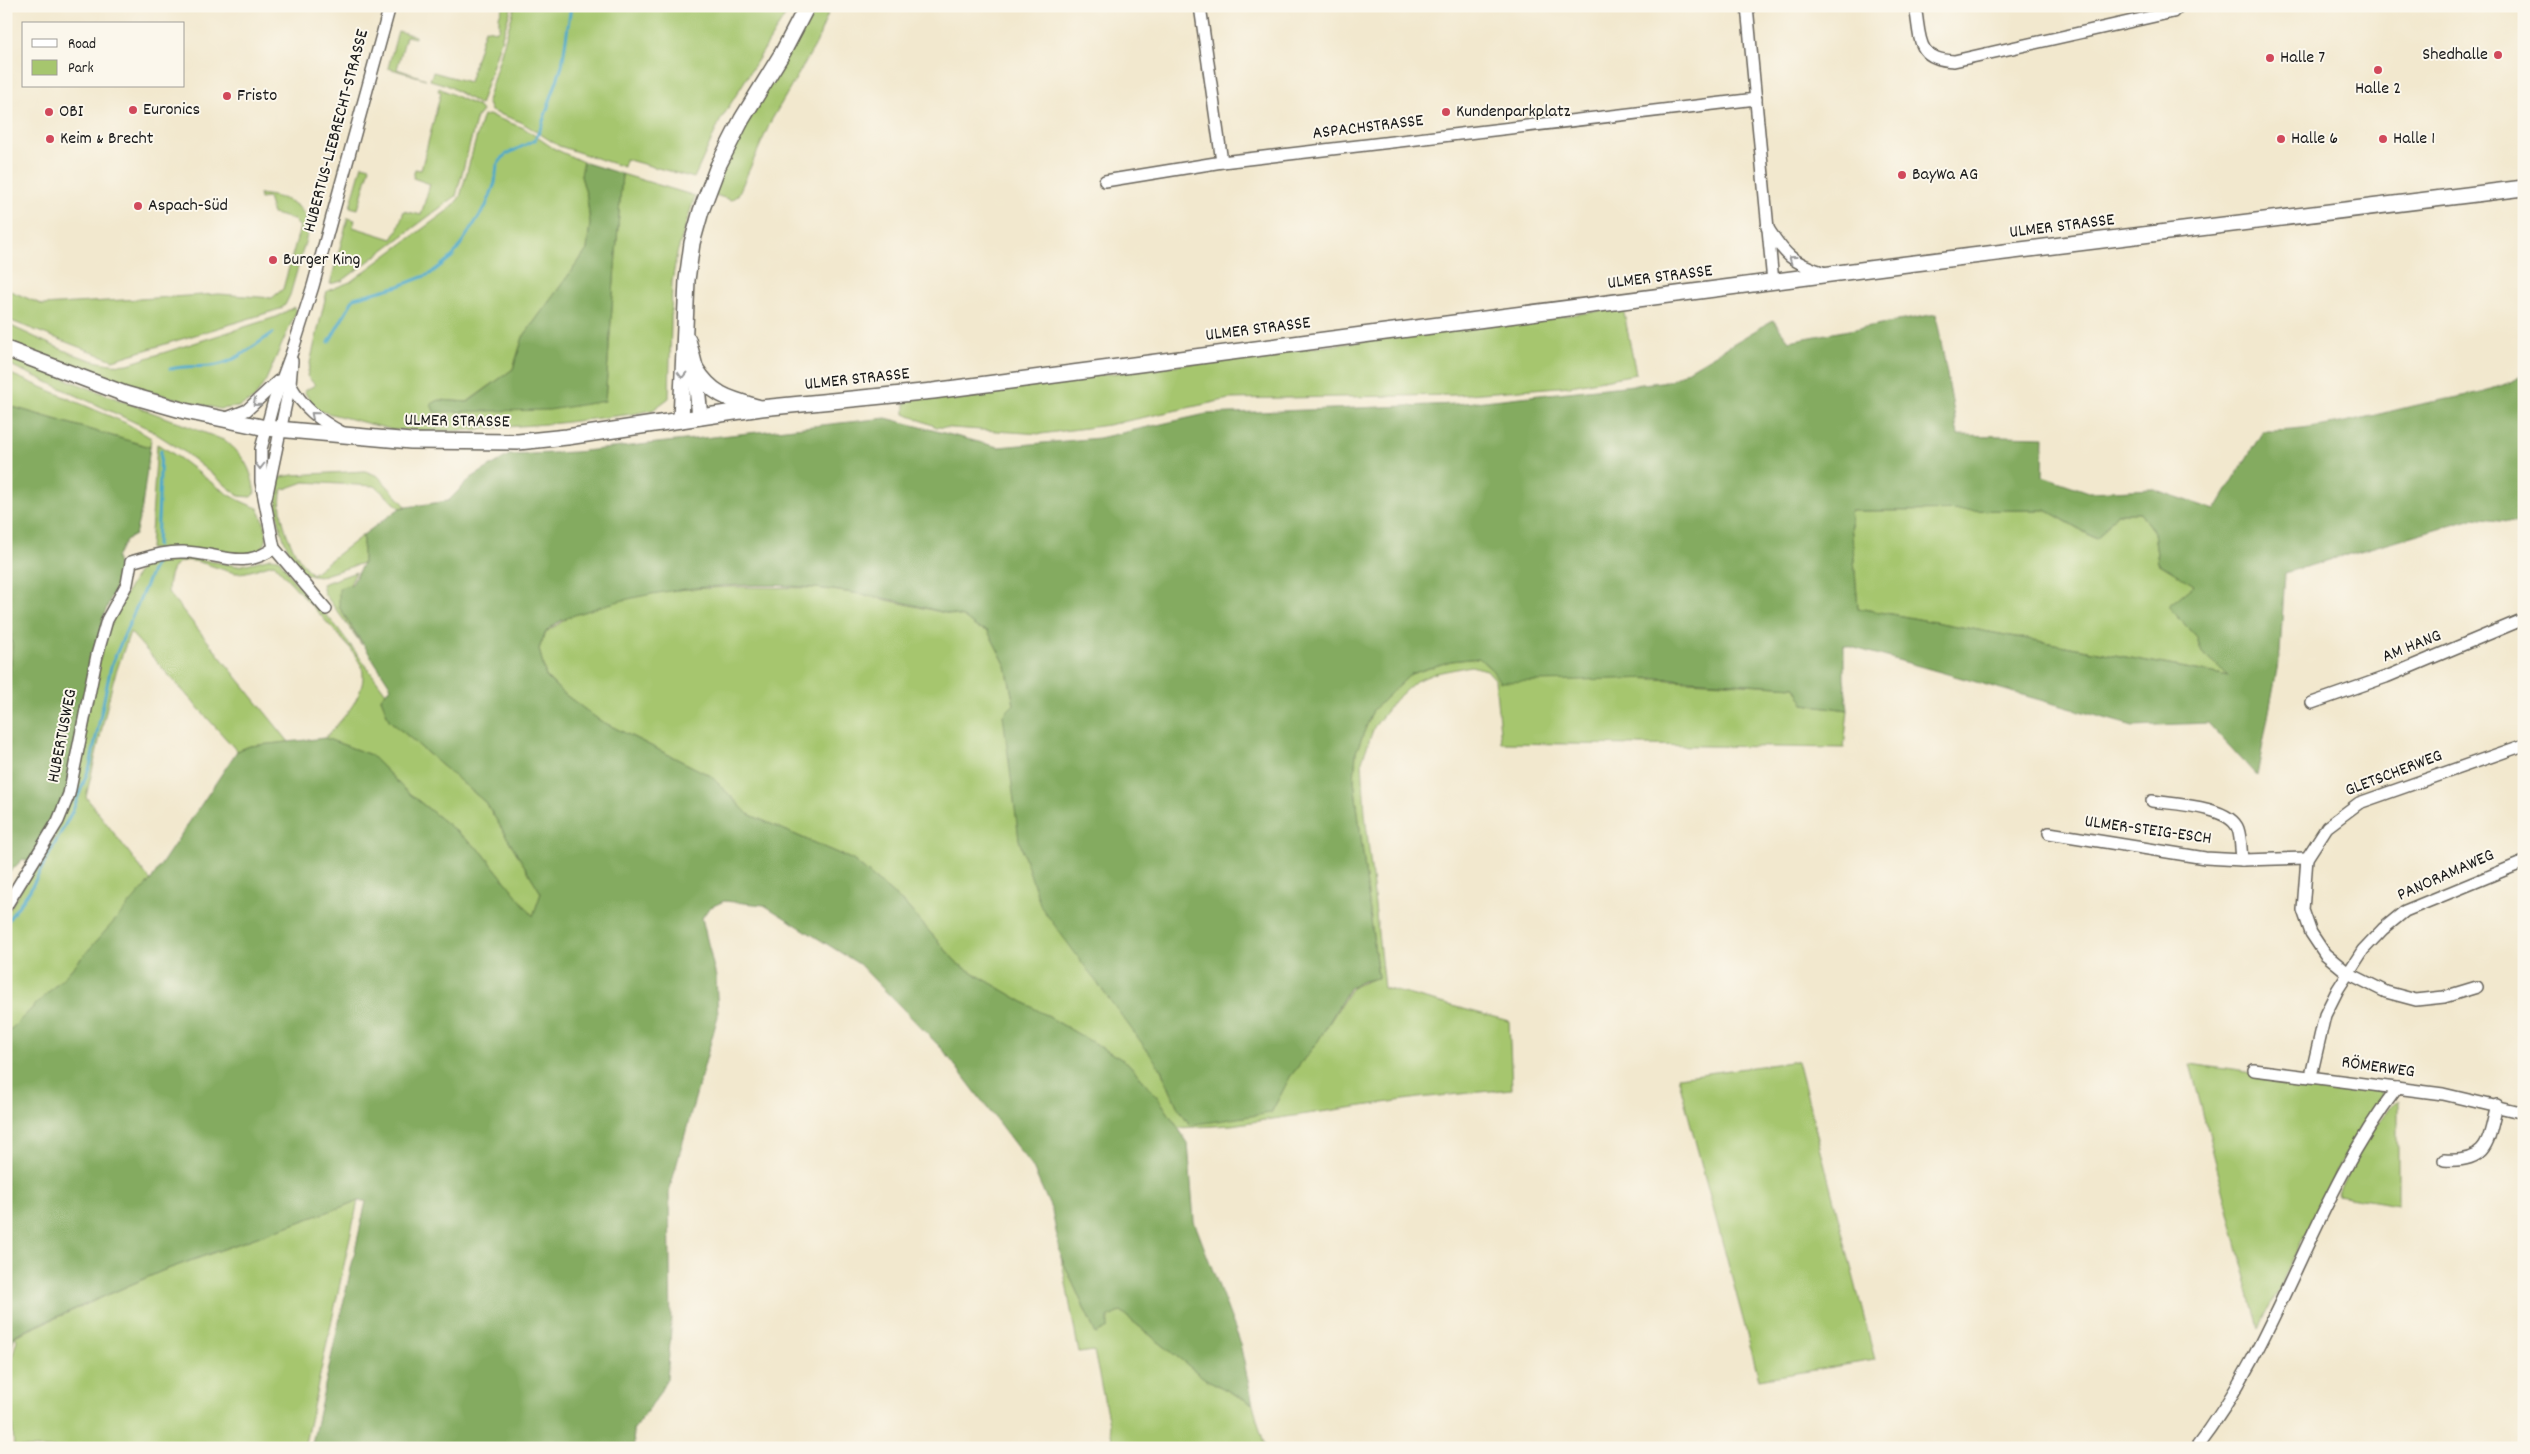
<svg xmlns="http://www.w3.org/2000/svg" width="2530" height="1454" viewBox="0 0 2530 1454" font-family="Dekko,sans-serif">
<style>
.green{fill:#a6c66e;stroke:#617145}
.forest{fill:#84ab61;stroke:#50643e;fill-rule:evenodd}
.lines{fill:none;stroke-linecap:round;stroke-linejoin:round}
.stream{stroke:#4ca9cb;stroke-width:3}
.minor-casing{stroke:#67635a;stroke-width:14}
.secondary-casing{stroke:#67635a;stroke-width:18}
.minor{stroke:#fff;stroke-width:11}
.secondary{stroke:#fff;stroke-width:15}
.oneway{stroke:#999}
.poi-dot{fill:#d1495b;stroke:#fbf7ec;stroke-width:2}
.labels{text-anchor:middle;dominant-baseline:central;stroke-width:4;stroke-linejoin:round;paint-order:stroke}
.poi-label{font-size:18px;fill:#1c1c1c;stroke:#fbf7ec;text-anchor:start}
.street-label{font-size:18px;fill:#1c1c1c;stroke:#fbf7ec}
</style>
<rect width="100%" height="100%" fill="#fbf7ec"/>
<filter id="ink" filterUnits="userSpaceOnUse"><feTurbulence type="fractalNoise" baseFrequency=".02" numOctaves="2"/><feDisplacementMap in="SourceGraphic" scale="10" xChannelSelector="R" yChannelSelector="G"/><feConvolveMatrix kernelMatrix="1 2 1 2 8 2 1 2 1" color-interpolation-filters="sRGB"/></filter>
<filter id="wash" filterUnits="userSpaceOnUse"><feTurbulence type="fractalNoise" baseFrequency=".0096" numOctaves="4" result="noise"/><feDisplacementMap in="SourceGraphic" scale="20" xChannelSelector="R" yChannelSelector="G"/><feGaussianBlur stdDeviation="1.12" result="paint"/><feColorMatrix in="noise" values="0 0 0 0 0 0 0 0 0 0 0 0 0 0 0 0 0 1.4 0 .05"/><feComposite in="paint" operator="in"/></filter>
<g filter="url(#wash)">
<rect width="100%" height="100%" fill="#f2e8ce"/>
<g class="green">
<path d="M 503,6 L 512,6 L 480,105 L 447,85 L 430,80 L 433,72 L 469,82 L 485,29 L 497,31 L 499,29 L 499,17 Z"/>
<path d="M 515,6 L 791,6 L 720,121 L 694,178 L 625,159 L 624,167 L 559,146 L 521,122 L 491,111 L 487,101 Z"/>
<path d="M 814,6 L 831,6 L 816,44 L 771,121 L 738,195 L 731,200 L 712,194 L 722,164 Z"/>
<path d="M 398,31 L 415,36 L 415,38 L 406,36 L 397,69 L 426,79 L 388,68 Z"/>
<path d="M 439,88 L 479,107 L 482,111 L 477,117 L 456,196 L 342,281 L 330,284 L 348,218 L 355,220 L 353,227 L 392,239 L 397,231 L 404,211 L 421,215 L 430,184 L 413,178 L 415,169 L 421,170 L 441,92 L 438,91 Z"/>
<path d="M 489,115 L 524,128 L 553,148 L 583,162 L 581,176 L 587,197 L 590,223 L 587,250 L 523,337 L 513,369 L 467,402 L 439,400 L 431,404 L 605,401 L 622,174 L 695,196 L 677,253 L 672,282 L 669,398 L 653,410 L 633,414 L 559,423 L 454,431 L 424,431 L 393,430 L 316,410 L 304,391 L 315,385 L 307,376 L 327,291 L 350,282 L 451,208 L 460,197 L 481,121 L 483,116 Z"/>
<path d="M 362,165 L 370,167 L 358,209 L 350,207 Z"/>
<path d="M 259,194 C 284,197 308,202 308,232 L 290,295 L 285,305 L 280,309 L 113,360 L 6,319 L 6,289 L 43,305 L 219,294 L 272,298 L 283,289 L 300,227 L 293,219 L 273,214 L 268,198 L 260,199 Z"/>
<path d="M 294,307 L 297,310 L 266,380 L 254,399 L 238,407 L 219,409 L 151,392 L 115,381 L 6,342 L 6,324 C 40,338 92,369 128,364 L 276,317 Z"/>
<path d="M 1623,308 L 1636,374 L 1571,386 L 1456,395 L 1229,399 L 1108,425 L 1041,434 L 937,427 L 905,414 L 905,400 Z"/>
<path d="M 6,356 L 226,441 C 245,458 251,468 255,493 L 251,497 L 239,496 L 183,451 L 147,428 L 6,363 Z"/>
<path d="M 6,372 L 126,423 L 151,438 L 150,447 L 6,405 Z"/>
<path d="M 157,444 C 193,463 219,496 258,508 C 269,532 274,548 245,557 L 150,549 Z"/>
<path d="M 365,471 L 378,476 L 406,506 L 400,508 L 375,486 L 304,482 L 282,490 C 275,514 293,558 312,574 L 363,535 L 363,563 L 321,576 L 305,574 C 283,551 273,513 277,481 L 282,477 L 293,475 Z"/>
<path d="M 2046,510 L 2096,539 L 2117,513 L 2140,513 L 2154,532 L 2158,563 L 2195,585 L 2168,606 L 2197,638 L 2202,653 L 2230,676 L 1858,608 L 1850,511 Z"/>
<path d="M 174,555 L 238,566 L 271,558 L 279,559 L 294,581 L 337,627 L 386,693 L 381,698 L 389,720 L 486,803 L 541,893 L 533,917 L 482,852 L 405,790 L 371,755 L 325,738 C 340,721 364,699 363,674 C 363,665 355,656 351,649 L 274,564 C 263,566 247,574 236,573 C 207,568 169,539 168,592 L 289,742 L 250,746 L 237,751 L 130,632 L 113,681 L 86,797 L 151,881 L 68,973 L 6,1034 L 6,915 L 54,837 L 109,624 L 142,565 Z"/>
<path d="M 356,572 L 339,607 L 362,645 L 324,593 L 322,584 Z"/>
<path d="M 730,587 L 816,588 L 860,594 L 963,617 L 976,627 L 988,631 L 1006,666 L 1014,705 L 1003,715 L 1177,1106 L 1271,1113 L 1290,1077 L 1318,1041 L 1352,987 L 1378,977 L 1354,780 L 1356,752 L 1373,710 L 1411,674 L 1451,661 L 1479,658 L 1492,670 L 1795,687 L 1804,704 L 1848,710 L 1844,748 L 1501,743 L 1495,679 L 1487,670 L 1471,666 L 1436,673 L 1416,681 L 1395,700 L 1374,727 L 1362,761 L 1365,813 L 1384,988 L 1509,1021 L 1512,1089 L 1418,1098 L 1231,1125 L 1178,1128 L 1159,1099 L 1128,1063 L 958,964 L 906,905 L 853,860 L 748,814 L 711,776 L 599,720 L 563,693 L 546,676 L 539,649 L 546,632 L 571,616 L 617,600 L 672,590 Z"/>
<path d="M 6,589 L 12,647 L 6,729 Z"/>
<path d="M 1798,1061 L 1875,1360 L 1759,1379 L 1678,1077 Z"/>
<path d="M 2190,1064 L 2380,1091 L 2382,1100 L 2365,1121 L 2347,1151 L 2259,1328 Z"/>
<path d="M 2398,1101 L 2398,1205 L 2337,1195 L 2355,1156 L 2390,1107 Z"/>
<path d="M 358,1201 L 304,1448 L 14,1448 C 12,1411 5,1375 17,1340 L 15,1336 L 162,1271 Z"/>
<path d="M 1061,1257 L 1096,1334 L 1108,1317 L 1121,1312 L 1204,1378 L 1253,1404 L 1265,1448 L 1114,1448 L 1094,1351 L 1079,1353 Z"/>
</g>
<g class="forest">
<path d="M 583,162 L 622,174 L 605,401 L 549,410 L 434,412 L 431,404 L 439,400 L 468,402 L 513,369 L 523,337 L 587,250 L 590,223 L 587,197 L 581,176 Z"/>
<path d="M 1936,314 L 1958,435 L 2044,437 L 2043,476 L 2089,492 L 2153,489 L 2215,510 L 2263,431 C 2316,432 2369,416 2421,404 C 2456,397 2493,393 2524,375 L 2524,524 L 2473,518 L 2285,573 L 2280,653 L 2257,776 L 2208,723 L 2133,726 L 1844,645 L 1844,678 L 1848,710 L 1804,704 L 1795,687 L 1657,678 L 1500,682 L 1492,670 L 1479,658 L 1451,661 L 1411,674 L 1373,710 L 1356,752 L 1354,780 L 1378,978 L 1363,981 L 1350,987 L 1318,1041 L 1290,1077 L 1271,1113 L 1190,1125 L 1177,1106 L 1161,1069 L 1041,907 L 1019,840 L 1003,715 L 1014,704 L 1006,666 L 988,631 L 976,627 L 963,617 C 929,609 894,599 860,594 C 775,579 668,582 587,611 C 574,615 555,621 546,632 C 543,636 541,644 539,649 L 546,677 L 563,693 L 599,720 L 711,776 L 748,814 L 853,860 L 906,905 L 958,964 L 1128,1063 L 1159,1099 L 1188,1143 L 1194,1221 L 1239,1339 L 1253,1404 L 1204,1378 L 1121,1312 L 1108,1317 L 1108,1328 L 1096,1334 L 1061,1257 L 1052,1211 L 1033,1168 L 944,1051 L 859,964 L 764,905 L 724,901 L 709,908 L 702,918 L 716,977 L 718,1016 L 669,1192 L 671,1330 L 667,1379 L 656,1399 L 633,1430 L 634,1448 L 311,1448 L 366,1201 L 358,1201 L 162,1271 L 15,1335 L 6,1364 L 6,1034 L 68,973 L 150,881 L 237,751 L 250,746 L 325,738 L 371,755 L 405,790 L 482,852 L 533,916 L 541,893 L 486,803 L 389,720 L 381,698 L 391,687 L 339,607 L 339,588 L 352,584 L 363,563 L 363,535 L 400,508 L 448,501 L 471,478 L 509,455 L 575,452 L 886,418 L 998,447 L 1099,438 L 1206,414 L 1456,404 L 1670,381 L 1773,320 L 1789,341 ZM 2046,510 L 2097,539 L 2117,513 L 2140,513 L 2154,532 L 2158,563 L 2194,585 L 2168,606 L 2197,638 L 2202,653 L 2229,676 L 1858,608 L 1850,511 Z"/>
<path d="M 6,405 L 150,447 L 142,507 L 135,535 L 126,540 L 116,558 L 121,573 L 104,615 L 66,794 L 32,863 L 23,859 L 6,876 L 6,729 L 12,647 L 7,589 L 8,583 L 6,582 Z"/>
</g>
<g class="lines">
<g class="stream">
<path d="M 329,342 L 354,298 L 399,286 L 430,274 L 453,256 L 486,206 L 495,183 L 497,165 L 505,155 L 535,140 L 541,127 L 562,66 L 571,6"/>
<path d="M 170,369 C 184,366 196,367 210,366 C 233,365 254,345 273,333"/>
<path d="M 157,546 L 161,450"/>
<path d="M 6,923 L 30,890 L 73,810 L 90,766 L 111,666 L 155,564"/>
</g>
</g>
</g>
<g filter="url(#ink)">
<g class="lines">
<defs>
<g id="minor">
<path d="M 1200,6 L 1222,162 L 1756,99"/>
<path d="M 1747,6 L 1773,282"/>
<path d="M 1915,6 C 1921,38 1915,59 1954,61 L 2173,12 L 2179,6"/>
<path d="M 1105,181 L 1222,162"/>
<path d="M 1767,227 C 1785,255 1792,263 1825,273"/>
<path d="M 290,384 C 303,408 319,420 343,433"/>
<path d="M 224,419 L 247,410 L 278,381"/>
<path d="M 266,498 L 290,384 L 292,361"/>
<path d="M 326,609 L 274,548 L 261,482 L 261,449 L 273,404 L 292,352 L 313,286 L 390,6"/>
<path d="M 2312,703 L 2386,677 L 2524,619"/>
<path d="M 2152,801 C 2173,804 2230,806 2238,829 C 2241,838 2241,850 2242,860"/>
<path d="M 2049,833 L 2205,858 L 2242,860 L 2307,858"/>
<path d="M 6,906 L 58,821 L 69,794 L 97,655 L 107,620 L 127,584 L 131,562 C 149,557 166,551 185,552 C 220,553 242,571 274,548"/>
<path d="M 2477,987 L 2444,997 L 2416,1000 L 2386,992 L 2348,973 L 2325,954 L 2311,933 L 2303,910 L 2307,858 L 2327,827 L 2359,803 L 2524,745"/>
<path d="M 2254,1070 L 2443,1094 L 2524,1113"/>
<path d="M 2311,1076 L 2325,1015 L 2338,989 L 2363,950 L 2383,929 L 2405,911 L 2524,862"/>
<path d="M 2444,1160 C 2489,1163 2488,1141 2497,1105"/>
<path d="M 2196,1448 C 2280,1340 2313,1197 2397,1088"/>
</g>
<g id="secondary">
<path d="M 688,340 L 695,367 L 700,417"/>
<path d="M 6,349 L 125,394 L 185,411 L 266,428 L 411,441 L 518,442 L 567,437 L 761,408 L 933,391 L 1899,265 L 2524,188"/>
<path d="M 696,369 C 712,395 729,399 757,407"/>
<path d="M 681,420 L 687,280 L 692,243 L 701,211 L 718,166 L 742,119 L 783,52 L 807,6"/>
</g>
</defs>
<use href="#minor" class="minor-casing"/>
<use href="#secondary" class="secondary-casing"/>
<use href="#minor" class="minor"/>
<use href="#secondary" class="secondary"/>
</g>
<defs><path id="oneway-chevron" d="M-2-3.5L2.5 0L-2 3.5" fill="none" stroke-width="1.6" stroke-linecap="round" stroke-linejoin="round" transform="scale(1.25)"/></defs>
<g class="oneway">
<use href="#oneway-chevron" transform="translate(1792 259) rotate(-144)"/>
<use href="#oneway-chevron" transform="translate(682 375) rotate(91)"/>
<use href="#oneway-chevron" transform="translate(256 403) rotate(140)"/>
<use href="#oneway-chevron" transform="translate(314 415) rotate(-140)"/>
<use href="#oneway-chevron" transform="translate(260 466) rotate(90)"/>
</g>
</g>
<g class="poi-dot">
<circle cx="2498" cy="55" r="5"/>
<circle cx="2270" cy="58" r="5"/>
<circle cx="2378" cy="70" r="5"/>
<circle cx="227" cy="96" r="5"/>
<circle cx="133" cy="110" r="5"/>
<circle cx="49" cy="112" r="5"/>
<circle cx="1446" cy="112" r="5"/>
<circle cx="50" cy="139" r="5"/>
<circle cx="2281" cy="139" r="5"/>
<circle cx="2383" cy="139" r="5"/>
<circle cx="1902" cy="175" r="5"/>
<circle cx="138" cy="206" r="5"/>
<circle cx="273" cy="260" r="5"/>
</g>
<g class="labels">
<g class="poi-label">
<text x="2488" y="55" text-anchor="end">Shedhalle</text>
<text x="2280" y="58">Halle 7</text>
<text x="2378" y="89" text-anchor="middle">Halle 2</text>
<text x="237" y="96">Fristo</text>
<text x="143" y="110">Euronics</text>
<text x="59" y="112">OBI</text>
<text x="1456" y="112">Kundenparkplatz</text>
<text x="60" y="139">Keim &amp; Brecht</text>
<text x="2291" y="139">Halle 6</text>
<text x="2393" y="139">Halle 1</text>
<text x="1912" y="175">BayWa AG</text>
<text x="148" y="206">Aspach-Süd</text>
<text x="283" y="260">Burger King</text>
</g>
<g class="street-label">
<text transform="translate(1368 128) rotate(-7)">ASPACHSTRASSE</text>
<text transform="translate(337 131) rotate(-75)">HUBERTUS-LIEBRECHT-STRASSE</text>
<text transform="translate(2062 227) rotate(-7)">ULMER STRASSE</text>
<text transform="translate(1660 278) rotate(-7)">ULMER STRASSE</text>
<text transform="translate(1258 330) rotate(-7)">ULMER STRASSE</text>
<text transform="translate(857 380) rotate(-6)">ULMER STRASSE</text>
<text transform="translate(457 422) rotate(1)">ULMER STRASSE</text>
<text transform="translate(2412 647) rotate(-22)">AM HANG</text>
<text transform="translate(63 736) rotate(-79)">HUBERTUSWEG</text>
<text transform="translate(2394 774) rotate(-21)">GLETSCHERWEG</text>
<text transform="translate(2148 831) rotate(8)">ULMER-STEIG-ESCH</text>
<text transform="translate(2446 876) rotate(-24)">PANORAMAWEG</text>
<text transform="translate(2378 1068) rotate(8)">RÖMERWEG</text>
</g>
</g>
<rect width="2530" height="1454" fill="none" stroke="#fbf7ec" stroke-width="25"/>
<rect x="22" y="22" width="162" height="65" fill="#fbf7ec" stroke="#a29f99"/>
<rect x="32" y="39" width="25" height="8" fill="#ffffff" stroke="#a29f99"/>
<text x="68" y="48" font-size="15" fill="#1c1c1c">Road</text>
<rect x="32" y="60" width="25" height="15" fill="#a6c66e" stroke="#a29f99"/>
<text x="68" y="72" font-size="15" fill="#1c1c1c">Park</text>
</svg>
